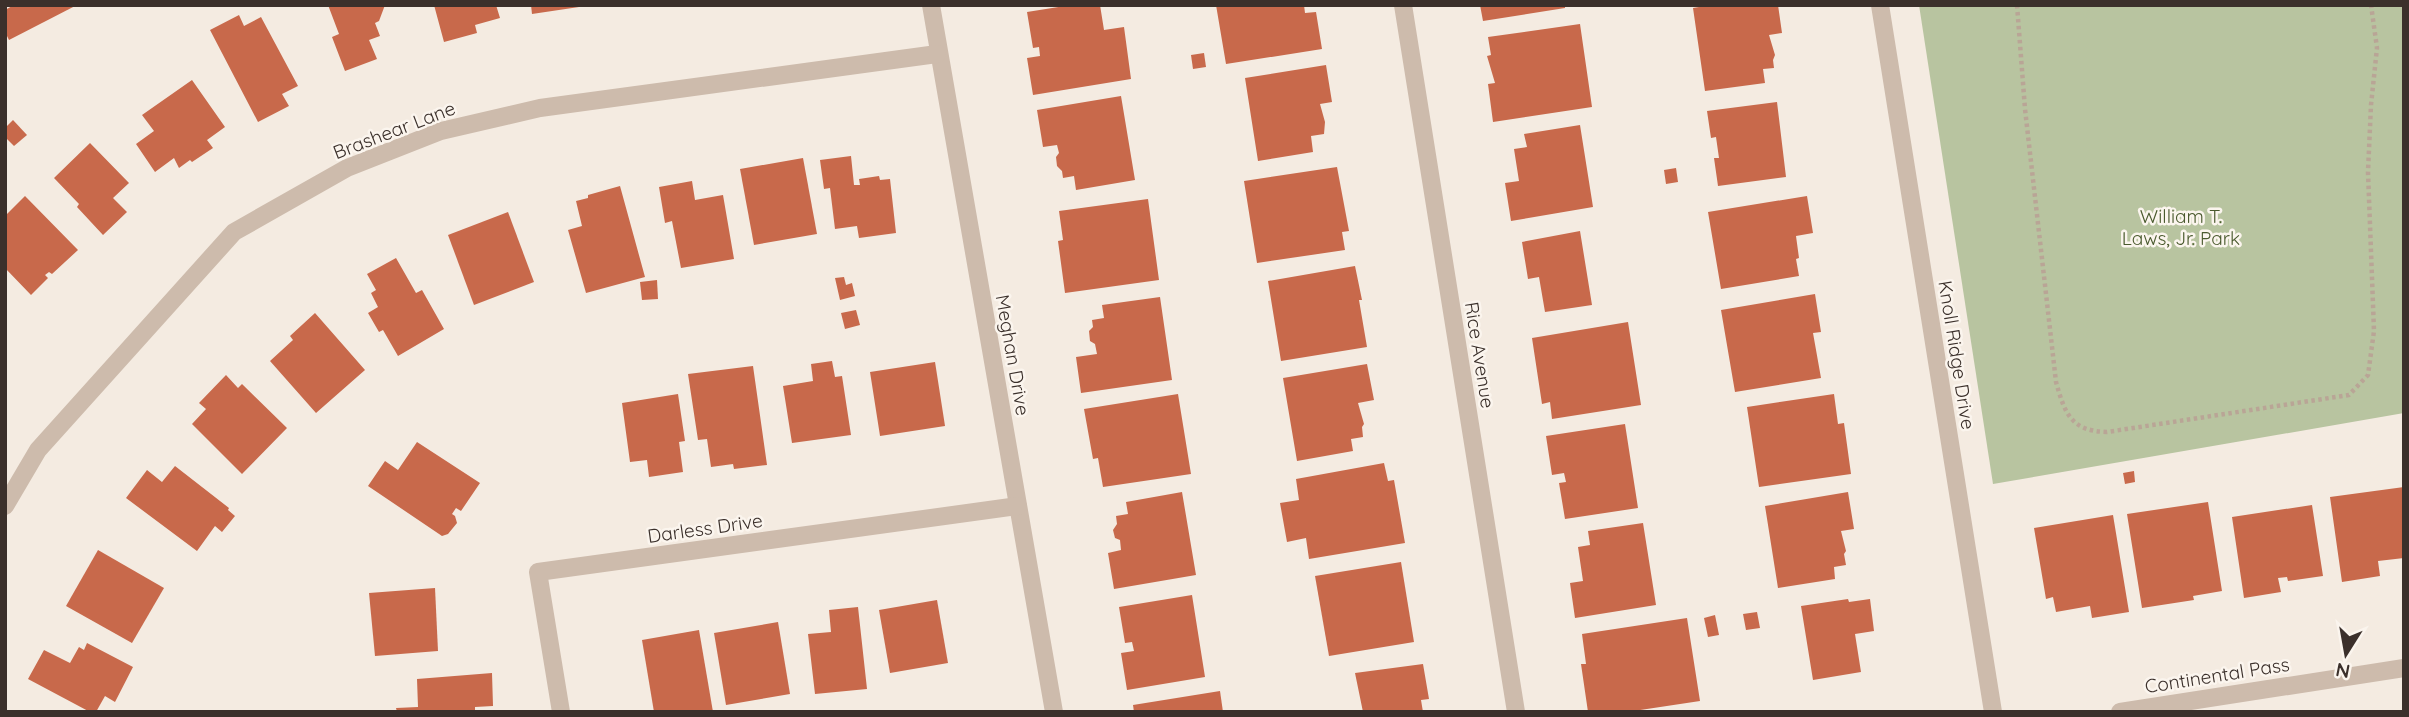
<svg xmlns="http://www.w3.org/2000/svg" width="2409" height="717" viewBox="0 0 2409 717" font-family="Quicksand,sans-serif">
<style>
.green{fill:#b8c4a0}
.building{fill:#c8694b}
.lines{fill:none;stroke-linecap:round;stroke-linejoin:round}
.path{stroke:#b9a596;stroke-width:4.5;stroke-dasharray:3.5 3.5;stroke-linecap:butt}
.minor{stroke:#cdbbac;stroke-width:18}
.labels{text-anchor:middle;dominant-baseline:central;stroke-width:5;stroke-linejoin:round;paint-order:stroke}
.street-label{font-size:19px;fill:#3b302b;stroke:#fbf5ee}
.park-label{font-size:19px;fill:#4a5a2e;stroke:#fbf5ee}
</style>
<rect width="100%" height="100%" fill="#f4ebe1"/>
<path class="green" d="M 1919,5 L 2404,5 L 2404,413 L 1993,484 Z"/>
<g class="building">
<path d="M 14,5 L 77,5 L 9,40 L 5,32 L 5,10 Z"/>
<path d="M 328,5 L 385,5 L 379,21 L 375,23 L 380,36 L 369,40 L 377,59 L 345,71 L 332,37 L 339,34 Z"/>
<path d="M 434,5 L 496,5 L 500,18 L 475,25 L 477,33 L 444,42 Z"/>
<path d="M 531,5 L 579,5 L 579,7 L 532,14 Z"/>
<path d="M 1071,5 L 1100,5 L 1104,30 L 1124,27 L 1131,79 L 1033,95 L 1027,58 L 1040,56 L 1039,47 L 1033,48 L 1027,12 Z"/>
<path d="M 1216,5 L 1304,5 L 1305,13 L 1316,12 L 1322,49 L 1226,64 Z"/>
<path d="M 1480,5 L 1565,5 L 1565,8 L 1483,21 Z"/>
<path d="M 1711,5 L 1778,5 L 1782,33 L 1769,35 L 1775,55 L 1773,60 L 1774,68 L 1763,69 L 1765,83 L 1705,91 L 1693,8 Z"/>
<path d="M 239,15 L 244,26 L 261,17 L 298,86 L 282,94 L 289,106 L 258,122 L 210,30 Z"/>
<path d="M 1580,24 L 1592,107 L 1493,122 L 1488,84 L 1495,83 L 1487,56 L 1491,55 L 1488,37 Z"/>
<path d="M 1204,53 L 1206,67 L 1193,69 L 1191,55 Z"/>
<path d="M 1326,65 L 1332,102 L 1320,104 L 1325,122 L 1324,134 L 1311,136 L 1313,152 L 1258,161 L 1245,78 Z"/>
<path d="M 192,80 L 225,127 L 207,140 L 213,148 L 192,162 L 190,160 L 179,168 L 174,158 L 155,172 L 136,144 L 154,131 L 142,115 Z"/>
<path d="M 1121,96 L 1135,180 L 1076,190 L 1074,176 L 1063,178 L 1062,171 L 1057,166 L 1056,157 L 1059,153 L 1057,145 L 1043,147 L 1037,110 Z"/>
<path d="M 1777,102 L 1786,177 L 1718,186 L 1714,158 L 1719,158 L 1716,137 L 1711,138 L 1707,111 Z"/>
<path d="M 13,120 L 27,135 L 14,146 L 5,137 L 5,128 Z"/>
<path d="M 1580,125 L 1593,207 L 1511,221 L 1505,183 L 1519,181 L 1514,149 L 1527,147 L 1524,134 Z"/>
<path d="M 90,143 L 129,183 L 113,198 L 127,212 L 103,235 L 77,207 L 79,204 L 54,178 Z"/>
<path d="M 851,156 L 854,185 L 860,185 L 859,179 L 879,176 L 880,180 L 890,179 L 896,233 L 859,238 L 857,226 L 835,229 L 830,188 L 824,189 L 820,160 Z"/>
<path d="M 803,158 L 817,234 L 754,245 L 740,169 Z"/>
<path d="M 1337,167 L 1349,231 L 1342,232 L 1345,250 L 1257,263 L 1244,181 Z"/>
<path d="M 1676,168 L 1678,182 L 1666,184 L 1664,170 Z"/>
<path d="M 692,181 L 695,200 L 723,195 L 734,259 L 681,268 L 672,221 L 665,223 L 659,187 Z"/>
<path d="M 620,186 L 645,277 L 586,293 L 568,230 L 582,226 L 576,201 L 588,198 L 588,195 Z"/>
<path d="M 25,196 L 78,250 L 52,274 L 49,272 L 45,275 L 48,278 L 31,295 L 5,268 L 5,216 Z"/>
<path d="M 1807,196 L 1813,233 L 1796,236 L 1799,258 L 1796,259 L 1799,276 L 1721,289 L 1708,212 Z"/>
<path d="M 1148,199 L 1159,280 L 1065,293 L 1058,241 L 1063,240 L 1059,211 Z"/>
<path d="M 508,212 L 534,282 L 474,305 L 448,235 Z"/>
<path d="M 1580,231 L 1592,305 L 1545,312 L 1539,277 L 1528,279 L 1522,242 Z"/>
<path d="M 396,258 L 416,293 L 422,290 L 444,329 L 398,356 L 383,330 L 379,332 L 368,313 L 378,307 L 371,293 L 376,290 L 367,274 Z"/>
<path d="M 1355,266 L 1362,300 L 1359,300 L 1367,347 L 1281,361 L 1268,281 Z"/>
<path d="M 844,277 L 846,285 L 852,283 L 855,296 L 840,300 L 835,278 Z"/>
<path d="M 657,280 L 658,299 L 642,300 L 640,282 Z"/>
<path d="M 1815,294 L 1821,332 L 1813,333 L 1821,378 L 1735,392 L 1721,310 Z"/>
<path d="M 1160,297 L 1172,380 L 1081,393 L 1076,357 L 1097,354 L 1095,344 L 1090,341 L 1089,331 L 1093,327 L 1092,320 L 1104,318 L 1102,305 Z"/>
<path d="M 856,310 L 860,325 L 845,329 L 841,313 Z"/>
<path d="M 315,313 L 365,370 L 316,413 L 270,361 L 293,340 L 290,336 Z"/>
<path d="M 1628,322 L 1641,405 L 1552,419 L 1550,402 L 1542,404 L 1532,338 Z"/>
<path d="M 832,361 L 835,377 L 842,376 L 851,435 L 792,443 L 783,386 L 813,381 L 811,364 Z"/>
<path d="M 935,362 L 945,426 L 880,436 L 870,372 Z"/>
<path d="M 1367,364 L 1374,400 L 1358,403 L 1364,424 L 1362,427 L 1363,437 L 1351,439 L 1353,451 L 1297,461 L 1283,378 Z"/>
<path d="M 753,366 L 767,465 L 734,469 L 733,464 L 711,467 L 707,439 L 698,440 L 688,374 Z"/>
<path d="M 226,375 L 238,388 L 242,384 L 287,428 L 242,474 L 192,424 L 206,409 L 199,403 Z"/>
<path d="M 678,394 L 685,441 L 679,442 L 683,472 L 649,477 L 647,460 L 630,462 L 622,403 Z"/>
<path d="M 1178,394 L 1191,474 L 1103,487 L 1098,458 L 1093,459 L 1084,409 Z"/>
<path d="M 1834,394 L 1838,424 L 1844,423 L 1851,474 L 1759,487 L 1747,407 Z"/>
<path d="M 1625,424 L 1638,508 L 1565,519 L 1559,483 L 1566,482 L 1564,473 L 1552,475 L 1546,436 Z"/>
<path d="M 417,442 L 480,483 L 461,511 L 456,508 L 452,514 L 455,516 L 457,523 L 448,534 L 442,536 L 368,486 L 385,461 L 398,470 Z"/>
<path d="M 1384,463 L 1388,481 L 1394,480 L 1405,543 L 1309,559 L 1306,538 L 1287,542 L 1280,503 L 1299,500 L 1296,479 Z"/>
<path d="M 175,466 L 229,508 L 228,510 L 235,516 L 222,532 L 215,526 L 197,551 L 126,498 L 147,470 L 162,482 Z"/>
<path d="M 2134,471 L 2135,482 L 2125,484 L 2123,473 Z"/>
<path d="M 2404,487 L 2404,558 L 2378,561 L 2380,576 L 2342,582 L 2330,497 Z"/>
<path d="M 1182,492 L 1196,575 L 1114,589 L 1108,553 L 1121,550 L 1120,540 L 1115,538 L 1113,530 L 1117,524 L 1116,516 L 1128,514 L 1126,502 Z"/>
<path d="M 1848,492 L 1854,529 L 1841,531 L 1846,551 L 1844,554 L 1846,565 L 1834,567 L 1835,579 L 1778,588 L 1765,506 Z"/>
<path d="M 2208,502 L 2222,591 L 2193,596 L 2194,600 L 2142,608 L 2127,514 Z"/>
<path d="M 2312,505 L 2323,576 L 2288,581 L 2287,577 L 2278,578 L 2281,592 L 2244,598 L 2232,517 Z"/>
<path d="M 2113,515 L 2129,612 L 2092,618 L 2090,606 L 2056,612 L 2053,597 L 2046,599 L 2034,528 Z"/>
<path d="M 1643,523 L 1656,605 L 1575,618 L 1570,583 L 1583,581 L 1578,547 L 1590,545 L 1588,531 Z"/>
<path d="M 98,550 L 164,588 L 132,643 L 66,606 Z"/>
<path d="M 1401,562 L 1414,642 L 1329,656 L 1315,576 Z"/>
<path d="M 435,588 L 438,651 L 375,656 L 369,593 Z"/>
<path d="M 1192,595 L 1205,677 L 1127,690 L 1121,653 L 1134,651 L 1132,642 L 1125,643 L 1119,607 Z"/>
<path d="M 1848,599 L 1849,602 L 1870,599 L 1874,631 L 1855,634 L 1861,672 L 1813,680 L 1801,606 Z"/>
<path d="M 937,600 L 948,663 L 890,673 L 879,610 Z"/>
<path d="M 858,607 L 867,689 L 815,694 L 808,634 L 831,632 L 829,610 Z"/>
<path d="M 1757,612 L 1760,628 L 1746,630 L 1743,614 Z"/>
<path d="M 1715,615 L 1719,635 L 1708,637 L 1704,618 Z"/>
<path d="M 1687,618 L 1700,701 L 1627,712 L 1588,712 L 1581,664 L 1586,664 L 1582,634 Z"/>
<path d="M 778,622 L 790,694 L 726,705 L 714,633 Z"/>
<path d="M 699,630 L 713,712 L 654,712 L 642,640 Z"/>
<path d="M 87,643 L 133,667 L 115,702 L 105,696 L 96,712 L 90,712 L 28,679 L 44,650 L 70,663 L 79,647 L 84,650 Z"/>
<path d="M 1423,664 L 1429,699 L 1421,700 L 1423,712 L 1363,712 L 1355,673 Z"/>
<path d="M 492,673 L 493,706 L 475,707 L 475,712 L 397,712 L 396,708 L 418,707 L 417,679 Z"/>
<path d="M 1220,691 L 1223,712 L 1134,712 L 1133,705 Z"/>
</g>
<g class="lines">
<path class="path" d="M 2017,5 L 2025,109 L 2056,382 C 2065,414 2071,431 2107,432 L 2349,395 L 2368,375 L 2374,331 L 2368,172 L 2371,105 L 2377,48 L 2371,5"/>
<g class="minor">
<path d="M 931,5 L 1054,712"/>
<path d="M 1403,5 L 1516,712"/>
<path d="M 1880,5 L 1993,712"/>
<path d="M 5,506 L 38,450 L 234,232 L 347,168 L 441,131 L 540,108 L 937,54"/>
<path d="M 561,712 L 538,572 L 1018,506"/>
<path d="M 2120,712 L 2404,668"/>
</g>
</g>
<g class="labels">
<g class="street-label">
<text transform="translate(394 130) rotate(-21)">Brashear Lane</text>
<text transform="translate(1013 355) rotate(80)">Meghan Drive</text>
<text transform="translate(1480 355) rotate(81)">Rice Avenue</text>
<text transform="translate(1957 355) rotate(81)">Knoll Ridge Drive</text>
<text transform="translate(705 528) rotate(-8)">Darless Drive</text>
<text transform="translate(2217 675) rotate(-9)">Continental Pass</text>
</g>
<g class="park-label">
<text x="2181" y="216">William T.<tspan x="2181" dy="22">Laws, Jr. Park</tspan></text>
</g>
</g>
<rect width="2409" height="717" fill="none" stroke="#3b302b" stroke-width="14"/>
<g transform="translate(2346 654) rotate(191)" stroke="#fbf5ee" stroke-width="5" paint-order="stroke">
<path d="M0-5L12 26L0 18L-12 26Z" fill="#3b302b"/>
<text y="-10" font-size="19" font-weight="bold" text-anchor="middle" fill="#3b302b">N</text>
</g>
</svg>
